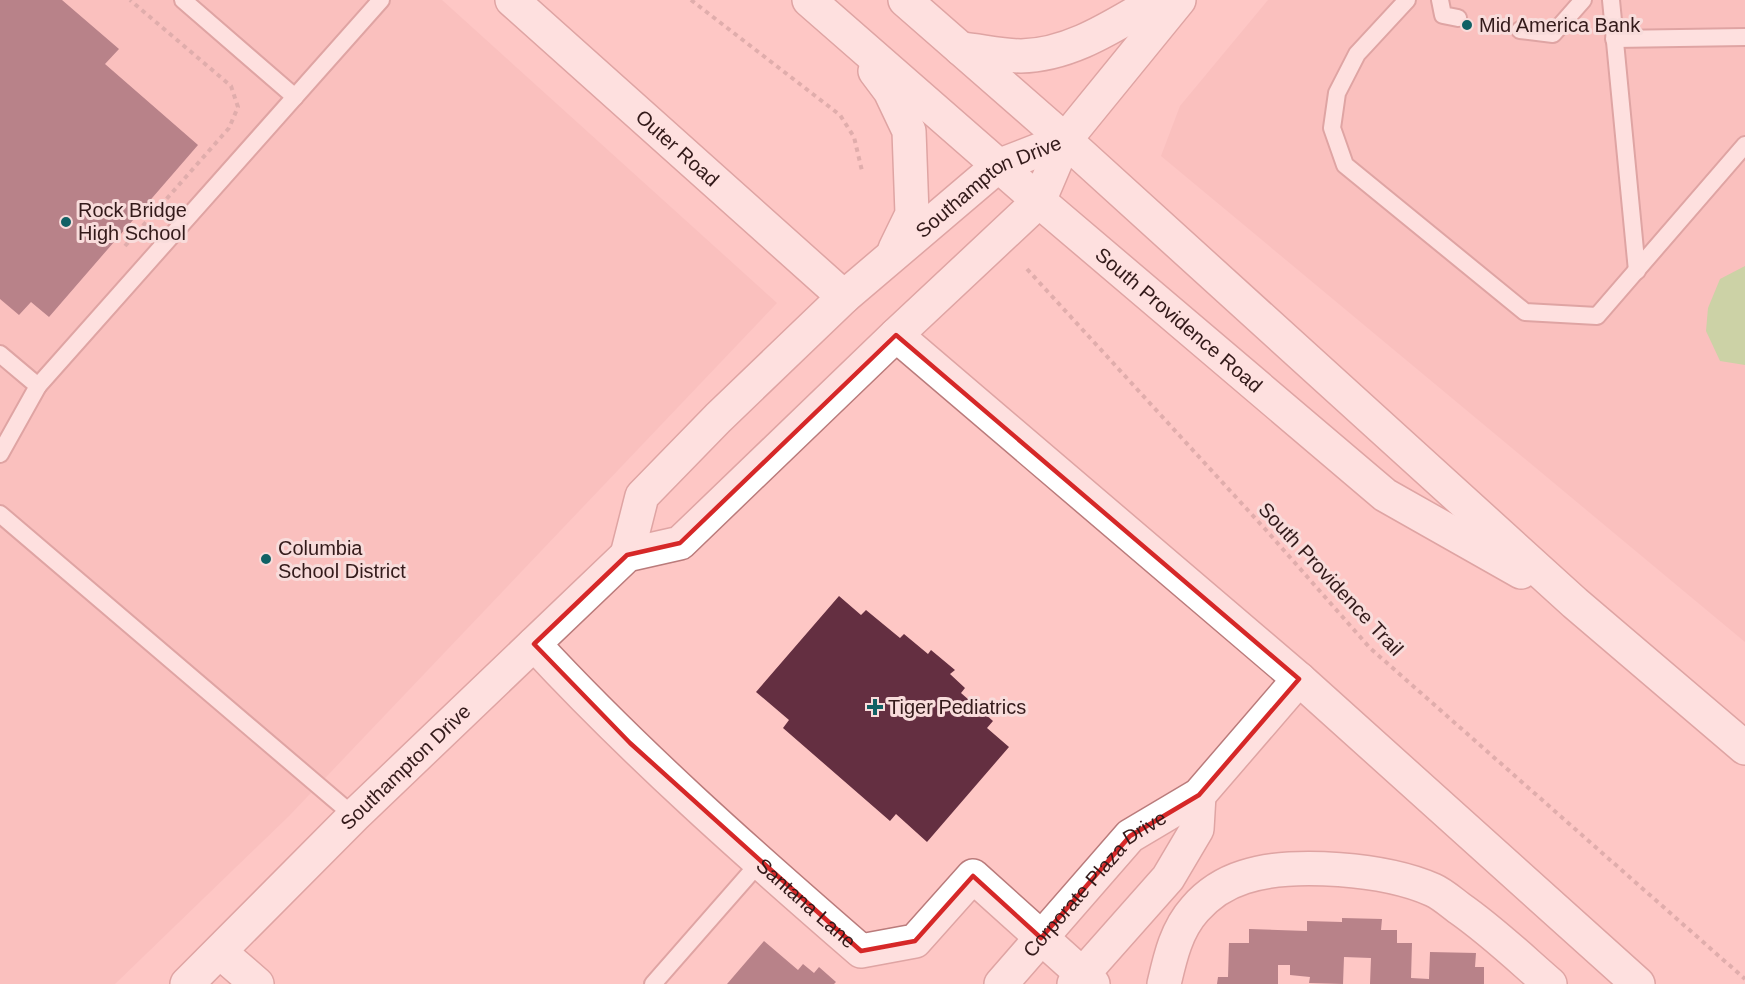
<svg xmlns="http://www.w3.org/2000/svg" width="1745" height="984" viewBox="0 0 1745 984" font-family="Helvetica,sans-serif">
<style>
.built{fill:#f5b8b7}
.green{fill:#91df80}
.building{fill:#642f41}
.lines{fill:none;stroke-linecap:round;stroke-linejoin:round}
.lane-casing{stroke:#ba7b7b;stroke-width:20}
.street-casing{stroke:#ba7b7b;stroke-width:36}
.secondary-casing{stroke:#ba7b7b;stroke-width:36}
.path{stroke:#bd8f8e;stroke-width:4;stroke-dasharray:4.5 4.5;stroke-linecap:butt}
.lane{stroke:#fff;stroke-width:16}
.street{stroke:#fff;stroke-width:33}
.secondary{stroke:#fff;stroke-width:33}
.marked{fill:none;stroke:#d62828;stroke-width:4.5;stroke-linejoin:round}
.poi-dot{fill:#106165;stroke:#f8dcdb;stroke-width:2}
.labels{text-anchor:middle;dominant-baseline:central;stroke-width:6;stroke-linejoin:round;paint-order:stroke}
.poi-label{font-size:20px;fill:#331a1a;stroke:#f8dcdb;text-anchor:start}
.street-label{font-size:20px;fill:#331a1a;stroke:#f8dcdb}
</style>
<rect width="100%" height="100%" fill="#fec7c5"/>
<g class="built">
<path d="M 0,0 L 442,0 L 777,303 L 289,816 L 115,984 L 0,984 Z"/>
<path d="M 1268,0 L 1745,0 L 1745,642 L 1161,156 L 1180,106 Z"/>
</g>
<path class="green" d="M 1745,266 L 1745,365 L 1720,361 L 1706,331 L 1708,308 L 1720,279 Z"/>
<g class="building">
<path d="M 0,0 L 62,0 L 119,49 L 105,64 L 198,145 L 49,317 L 31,302 L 19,315 L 0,299 Z"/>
<path d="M 839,596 L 861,615 L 866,610 L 900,638 L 904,634 L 928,654 L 931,650 L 955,670 L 950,674 L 965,688 L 961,693 L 993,721 L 987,728 L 1009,747 L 927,842 L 896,814 L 890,821 L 783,728 L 789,720 L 756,692 Z"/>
<path d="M 1342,918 L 1382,919 L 1381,930 L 1397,930 L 1397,943 L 1412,943 L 1411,978 L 1429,979 L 1430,952 L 1476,953 L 1475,967 L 1484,967 L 1484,984 L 1370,984 L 1371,958 L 1344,957 L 1343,984 L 1309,983 L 1310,977 L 1290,975 L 1290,965 L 1278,965 L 1278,984 L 1217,984 L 1218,977 L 1228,977 L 1229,943 L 1249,943 L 1249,929 L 1307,931 L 1307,921 L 1342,922 Z"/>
<path d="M 764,941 L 798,970 L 803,964 L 814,973 L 819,967 L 836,982 L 834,984 L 727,984 Z"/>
</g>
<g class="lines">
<defs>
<g id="lane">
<path d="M 183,0 L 295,97"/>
<path d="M 1407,0 L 1357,54 L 1337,93 L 1332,128 L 1345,165 L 1525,312 L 1597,316 L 1745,145"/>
<path d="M 1440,0 L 1443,15 L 1458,18"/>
<path d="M 1611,0 L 1637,271"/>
<path d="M 1520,30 L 1553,34 L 1583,0"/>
<path d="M 1614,39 L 1745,37"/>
<path d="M 0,354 L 38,386 L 381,0"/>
<path d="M 0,454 L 38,386"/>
<path d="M 0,514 L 354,816"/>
<path d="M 653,984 L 759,863"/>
</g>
<g id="street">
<path id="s1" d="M 512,0 L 844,297"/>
<path d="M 896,335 L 1299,679 L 1638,984"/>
<path id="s2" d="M 534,644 C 636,754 748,853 861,951 L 915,941 L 973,876 L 1093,984"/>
<path d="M 220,952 L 257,984"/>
<path id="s3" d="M 1001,984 L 1130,836 L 1199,795 L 1299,679"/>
<path d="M 1074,984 L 1168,878 L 1197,829 L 1199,795"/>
<path d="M 1164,984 C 1170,958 1176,930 1195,909 C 1208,894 1225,883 1244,877 C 1293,861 1386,869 1433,890 C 1442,894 1451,902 1459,908 C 1492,931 1520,958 1550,984"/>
</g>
<g id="secondary">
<path id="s4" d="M 809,0 L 1039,201 L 1385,495 L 1521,572"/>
<path d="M 905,0 L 1065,140 L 1575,603 L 1745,748"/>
<path d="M 961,49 C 981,51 1002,56 1021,56 C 1072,55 1116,24 1158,0"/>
<path d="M 875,71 L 890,91 L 909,131 L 912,214 L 895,249"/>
<path id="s5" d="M 627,555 L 642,496 L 718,418 L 844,297 L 998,166 L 1065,140"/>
<path id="s6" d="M 187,984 L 354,816 L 627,555 L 680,543 L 896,335 L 1039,201 L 1065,140 L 1179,0"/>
</g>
</defs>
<use href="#lane" class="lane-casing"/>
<use href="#street" class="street-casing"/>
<use href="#secondary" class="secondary-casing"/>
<g class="path">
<path d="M 691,0 L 840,115 L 854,137 L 862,171"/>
<path d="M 125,246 L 229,128 L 238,107 L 231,86 L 130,0"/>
<path d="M 1027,269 L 1266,530 L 1370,648 L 1745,979"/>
</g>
<use href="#lane" class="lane"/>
<use href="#street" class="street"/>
<use href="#secondary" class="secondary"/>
</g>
<path d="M0 0H1745V984H0ZM 896,335 L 1299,679 L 1199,795 L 1130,836 L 1041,938 L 973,876 L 915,941 L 861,951 L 630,743 L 534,644 L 627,555 L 680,543 Z" fill="#fec7c5" fill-opacity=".55" fill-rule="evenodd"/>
<path class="marked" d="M 896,335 L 1299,679 L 1199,795 L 1130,836 L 1041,938 L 973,876 L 915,941 L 861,951 L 630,743 L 534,644 L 627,555 L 680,543 Z"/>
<g class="poi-dot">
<circle cx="1467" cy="25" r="6"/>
<circle cx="66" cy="222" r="6"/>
<circle cx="266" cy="559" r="6"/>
<path d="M872 698h6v6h6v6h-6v6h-6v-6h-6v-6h6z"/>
</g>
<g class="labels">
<g class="poi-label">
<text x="1479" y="25">Mid America Bank</text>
<text x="78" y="210">Rock Bridge<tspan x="78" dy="23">High School</tspan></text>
<text x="278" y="548">Columbia<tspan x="278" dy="23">School District</tspan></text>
<text x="888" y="707">Tiger Pediatrics</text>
</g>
<g class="street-label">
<text stroke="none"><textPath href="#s1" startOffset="222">Outer Road</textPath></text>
<text stroke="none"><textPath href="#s5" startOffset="528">Southampton Drive</textPath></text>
<text stroke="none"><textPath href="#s4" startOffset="489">South Providence Road</textPath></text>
<text transform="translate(1331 579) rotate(47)">South Providence Trail</text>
<text stroke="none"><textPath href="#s6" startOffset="308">Southampton Drive</textPath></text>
<text stroke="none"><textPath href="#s3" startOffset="138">Corporate Plaza Drive</textPath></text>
<text stroke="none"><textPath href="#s2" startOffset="376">Santana Lane</textPath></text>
</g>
</g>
</svg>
